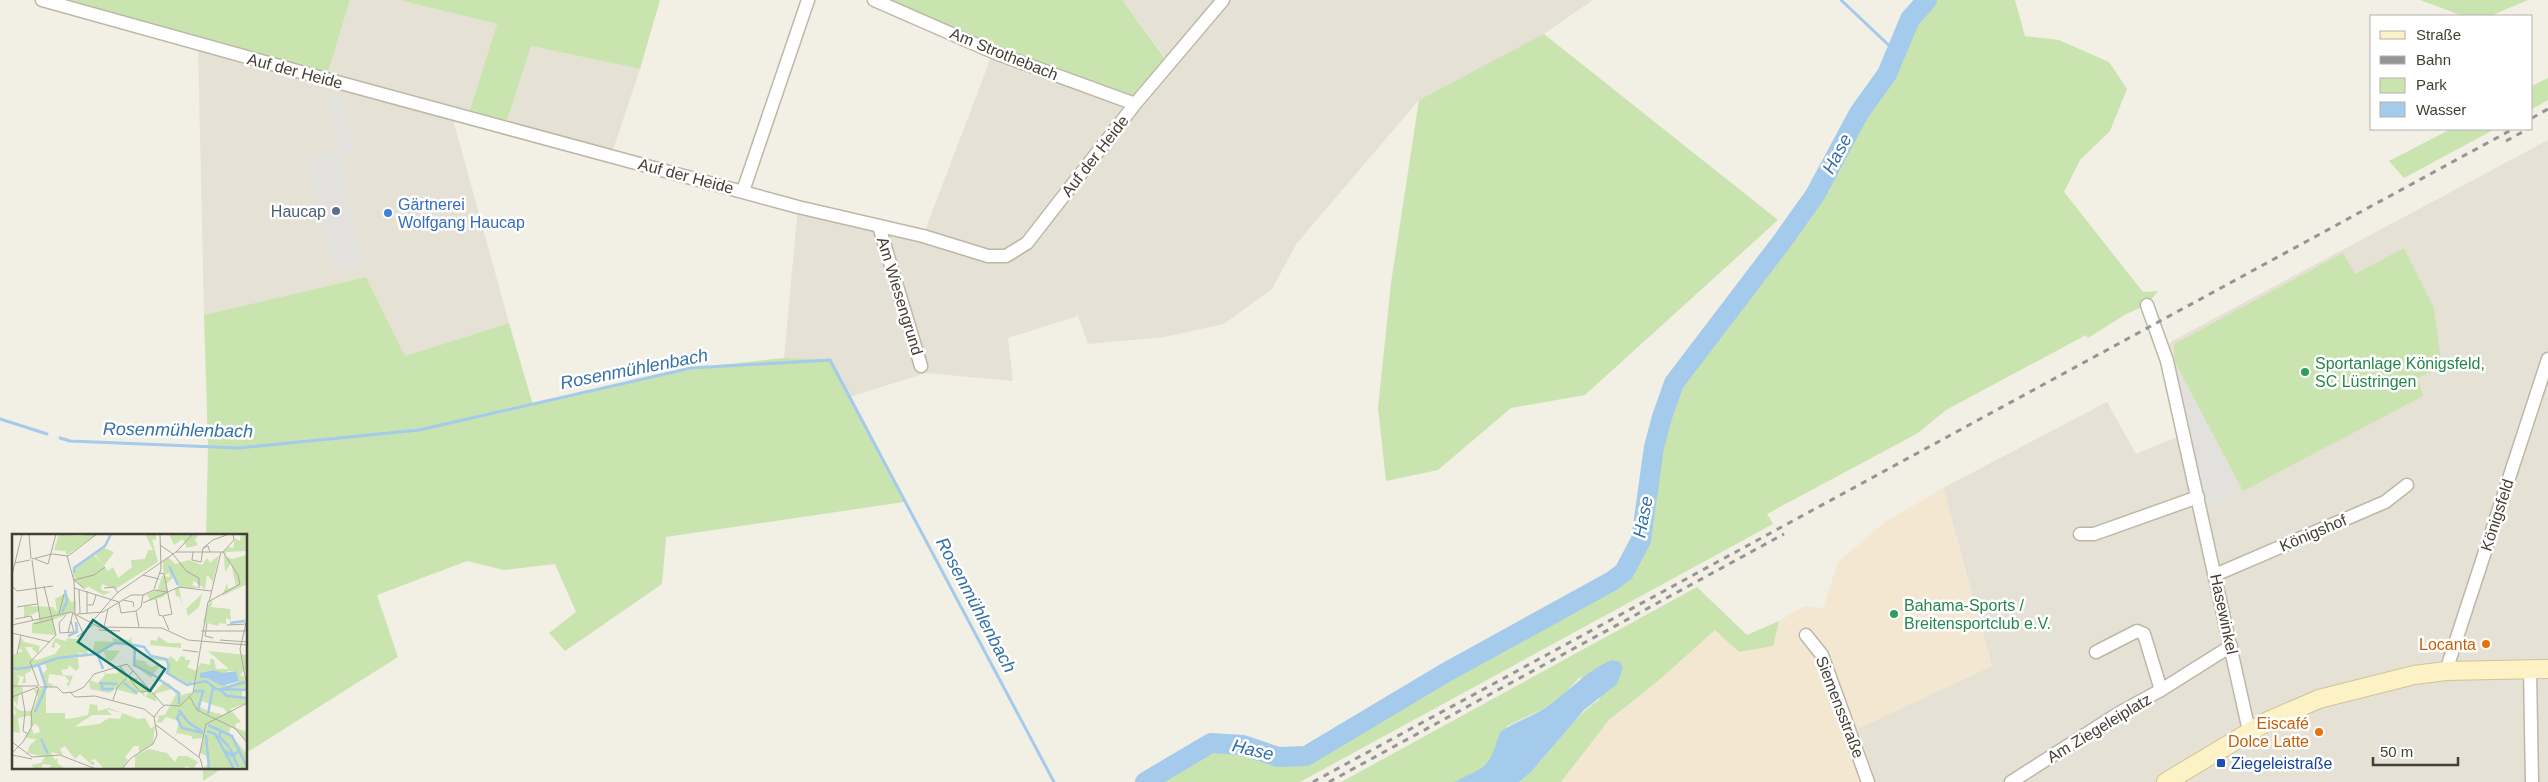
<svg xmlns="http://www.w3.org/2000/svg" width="2548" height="782" viewBox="0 0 2548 782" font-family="Helvetica,sans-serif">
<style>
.residential{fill:#e5e1d4}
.commercial{fill:#f3e7d1}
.green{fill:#cae4b0}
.parking{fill:#e3e1dd}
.water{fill:#a4caec}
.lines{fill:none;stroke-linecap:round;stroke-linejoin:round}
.stream{stroke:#a4caec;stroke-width:3}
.river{stroke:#a4caec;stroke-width:20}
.minor-casing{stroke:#bdb7a8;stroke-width:15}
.secondary-casing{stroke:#d0c497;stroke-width:20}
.minor{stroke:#fff;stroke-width:12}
.secondary{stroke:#fcf2c5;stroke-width:18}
.rail{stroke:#959595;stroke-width:3;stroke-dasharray:6 6;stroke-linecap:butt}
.service-dot{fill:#5c6f8a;stroke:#fff;stroke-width:2}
.shop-dot{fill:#3f7fe0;stroke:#fff;stroke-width:2}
.leisure-dot{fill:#2e9e5b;stroke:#fff;stroke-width:2}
.food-dot{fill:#e8710a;stroke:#fff;stroke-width:2}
.transit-dot{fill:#1a4fb4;stroke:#fff;stroke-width:2}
.labels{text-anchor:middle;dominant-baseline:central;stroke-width:5;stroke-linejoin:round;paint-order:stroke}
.street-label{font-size:16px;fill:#443f35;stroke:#fff}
.shop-label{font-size:16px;fill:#366cbe;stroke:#fff;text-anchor:start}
.service-label{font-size:16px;fill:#4e5e75;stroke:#fff;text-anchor:end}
.leisure-label{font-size:16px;fill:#27864d;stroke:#fff;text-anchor:start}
.food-label{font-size:16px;fill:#c56008;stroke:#fff;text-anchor:end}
.transit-label{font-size:16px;fill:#164399;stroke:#fff;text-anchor:start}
.water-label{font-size:18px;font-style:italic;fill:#3471aa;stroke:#fff}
.inset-river{fill:none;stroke:#a4caec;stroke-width:2.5}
.inset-road{fill:none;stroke:#aca99f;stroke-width:1}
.view{fill:#0f766e;fill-opacity:0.15;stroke:#0f766e;stroke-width:2.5}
.inset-edge{fill:none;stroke:#443f35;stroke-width:2.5}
</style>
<rect width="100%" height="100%" fill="#f2efe5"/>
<g class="residential">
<path d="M 350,0 L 399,0 L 497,24 L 468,116 L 451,112 L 509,323 L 405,356 L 366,277 L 204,315 L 198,44 L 326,79 Z"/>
<path d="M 1122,0 L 1593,0 L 1532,42 L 1419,100 L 1297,243 L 1272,289 L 1224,324 L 1164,337 L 1088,344 L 1078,316 L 1008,338 L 1013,381 L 926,373 L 843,399 L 783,369 L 798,207 L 923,236 L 993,52 L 1169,63 Z"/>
<path d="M 531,46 L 640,69 L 611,156 L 505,127 Z"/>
<path d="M 2548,140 L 2548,782 L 1860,782 L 1873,773 L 1857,728 L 1992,666 L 1943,488 L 2107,402 L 2136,454 L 2189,432 L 2168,345 L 2172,341 Z"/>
</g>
<path class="commercial" d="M 1943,488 L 1992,666 L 1843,736 L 1860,782 L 1561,782 L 1609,720 L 1658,681 L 1715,629 L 1739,652 L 1772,646 L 1779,621 L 1804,606 L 1823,608 L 1838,562 L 1885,522 Z"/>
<g class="green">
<path d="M 42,0 L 350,0 L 326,79 Z"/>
<path d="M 399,0 L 660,0 L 640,69 L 531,46 L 505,127 L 468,116 L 497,24 Z"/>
<path d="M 874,0 L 1122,0 L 1169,64 L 1135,104 Z"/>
<path d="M 1927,0 L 2015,0 L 2025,36 L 2059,40 L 2109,62 L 2127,89 L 2110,131 L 2080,160 L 2064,192 L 2143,292 L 2158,291 L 2147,305 L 2126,314 L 2088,338 L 2086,335 L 1946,410 L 1918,433 L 1767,514 L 1773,524 L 1300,782 L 1145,782 L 1211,743 L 1243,745 L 1278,757 L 1306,756 L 1445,673 L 1612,581 L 1624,572 L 1641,540 L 1654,447 L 1673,388 L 1815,195 L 1859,113 L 1887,74 L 1910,19 Z"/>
<path d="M 2420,0 L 2528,0 L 2490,16 L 2463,16 Z"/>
<path d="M 1544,34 L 1778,220 L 1585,395 L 1511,408 L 1438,470 L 1386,481 L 1378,408 L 1391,283 L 1419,100 Z"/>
<path d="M 2548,78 L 2548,100 L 2532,109 L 2532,86 Z"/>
<path d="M 2451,129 L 2495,129 L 2404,178 L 2389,161 Z"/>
<path d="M 2404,248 L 2434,308 L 2442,366 L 2418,378 L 2423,396 L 2243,491 L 2175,362 L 2174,344 L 2343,253 L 2355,274 Z"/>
<path d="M 366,277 L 405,356 L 509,323 L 533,405 L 691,368 L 784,358 L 830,360 L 904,502 L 666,537 L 662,584 L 565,651 L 549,633 L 576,612 L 555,564 L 504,570 L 467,561 L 377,595 L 398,657 L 246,753 L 246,536 L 206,536 L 208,447 L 204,315 Z"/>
<path d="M 1697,587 L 1747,635 L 1779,621 L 1773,646 L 1739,652 L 1715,630 L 1658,681 L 1609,720 L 1561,782 L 1519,782 C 1549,758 1567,721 1600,699 L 1580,677 L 1564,694 L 1543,709 L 1507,726 L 1489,764 L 1477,772 L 1454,782 L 1341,782 Z"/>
<path d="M 203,768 L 223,768 L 203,781 Z"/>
</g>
<g class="parking">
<path d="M 342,95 L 354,153 L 340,157 L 363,263 L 335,269 L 307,158 L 338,150 L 327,97 Z"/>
<path d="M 2172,361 L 2243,491 L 2207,509 Z"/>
</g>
<path class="water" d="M 1612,660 L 1620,662 L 1623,667 L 1617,684 L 1584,710 L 1531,772 L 1519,782 L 1454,782 C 1488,765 1488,770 1500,732 C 1514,722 1531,717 1545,708 C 1569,692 1585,671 1612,660 Z"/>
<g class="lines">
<g class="stream">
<path d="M 1841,0 L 1897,53"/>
<path d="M 0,419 L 47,434"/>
<path d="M 60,438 L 70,441 L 239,448 L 419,430 L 691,368 L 830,360 L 1054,782"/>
</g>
<path class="river" d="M 1145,782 L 1211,743 L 1243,745 L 1278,757 L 1306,756 L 1445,673 L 1612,581 L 1624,572 L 1641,540 L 1654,447 L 1662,417 L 1674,383 L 1783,240 L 1815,195 L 1859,113 L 1887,74 L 1910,19 L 1927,0"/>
<defs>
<g id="minor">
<path d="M 42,0 L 326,79 L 798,207 L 923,236 L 988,256 L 1006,256 L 1027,243 L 1135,104 L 1223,0"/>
<path d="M 874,0 L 993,52 L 1135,104"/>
<path d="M 743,191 L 808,0"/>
<path d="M 879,226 L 921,366"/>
<path d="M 2147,305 L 2167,361 L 2249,731"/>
<path d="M 2080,534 L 2094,534 L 2198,497"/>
<path d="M 2215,575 L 2385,502 L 2407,485"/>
<path d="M 1806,635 L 1822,655 L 1868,782"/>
<path d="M 2096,652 L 2137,631 L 2144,634 L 2161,690"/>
<path d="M 2530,669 L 2532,782"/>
<path d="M 2446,671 L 2548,359"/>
<path d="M 2011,782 L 2119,713 L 2161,690 L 2231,646"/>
</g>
<path id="secondary" d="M 2166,782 L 2268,721 L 2319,699 L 2414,675 L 2446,671 L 2548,669"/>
</defs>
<use href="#minor" class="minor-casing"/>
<use href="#secondary" class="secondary-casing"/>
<use href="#minor" class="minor"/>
<use href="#secondary" class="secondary"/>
<g class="rail">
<path d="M 2532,118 L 2548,109"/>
<path d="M 2506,141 L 2528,129"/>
<path d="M 1313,782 L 2513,129"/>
<path d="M 1329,782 L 1784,534"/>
</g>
</g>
<circle class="service-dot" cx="336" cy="211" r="5"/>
<circle class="shop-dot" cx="388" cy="213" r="5"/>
<g class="leisure-dot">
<circle cx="2305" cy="372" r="5"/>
<circle cx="1894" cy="614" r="5"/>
</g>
<g class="food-dot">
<circle cx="2486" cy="644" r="5"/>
<circle cx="2319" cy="732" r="5"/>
</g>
<rect class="transit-dot" x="2216" y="758" width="10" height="10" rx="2.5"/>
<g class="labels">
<g class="street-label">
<text transform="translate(1004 54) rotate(22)">Am Strothebach</text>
<text transform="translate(295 71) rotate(15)">Auf der Heide</text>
<text transform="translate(1095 156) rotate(-52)">Auf der Heide</text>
<text transform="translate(686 176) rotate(15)">Auf der Heide</text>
<text transform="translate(900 296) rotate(73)">Am Wiesengrund</text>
<text transform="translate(2497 515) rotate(-72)">Königsfeld</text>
<text transform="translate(2313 533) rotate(-23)">Königshof</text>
<text transform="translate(2224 614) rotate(78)">Hasewinkel</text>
<text transform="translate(1840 707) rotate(69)">Siemensstraße</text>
<text transform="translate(2099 728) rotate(-31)">Am Ziegeleiplatz</text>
</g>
<g class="shop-label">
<text x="398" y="204">Gärtnerei<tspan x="398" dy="18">Wolfgang Haucap</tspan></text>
</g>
<g class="service-label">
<text x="326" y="211">Haucap</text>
</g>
<g class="leisure-label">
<text x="2315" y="363">Sportanlage Königsfeld,<tspan x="2315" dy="18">SC Lüstringen</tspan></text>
<text x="1904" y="605">Bahama-Sports /<tspan x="1904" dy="18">Breitensportclub e.V.</tspan></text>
</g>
<g class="food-label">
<text x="2476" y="644">Locanta</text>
<text x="2309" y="723">Eiscafé<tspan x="2309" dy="18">Dolce Latte</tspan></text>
</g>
<g class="transit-label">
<text x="2231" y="763">Ziegeleistraße</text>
</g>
<g class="water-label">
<text transform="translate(1837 154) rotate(-62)">Hase</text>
<text transform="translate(634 369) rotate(-11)">Rosenmühlenbach</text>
<text transform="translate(178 430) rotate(1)">Rosenmühlenbach</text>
<text transform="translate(1643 517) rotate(-79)">Hase</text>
<text transform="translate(976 605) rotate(62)">Rosenmühlenbach</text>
<text transform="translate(1253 750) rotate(13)">Hase</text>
</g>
</g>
<g transform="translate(12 534)">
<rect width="235" height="235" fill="#f2efe5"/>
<path d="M 47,0 L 66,2 L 85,0 L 55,21 L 53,17 L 42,16 ZM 133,0 L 144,0 L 144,6 L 140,5 L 146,28 L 103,55 L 90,50 L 89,56 L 99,58 L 91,61 L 77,53 L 71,54 L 62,46 L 64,43 L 61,44 L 61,34 L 82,21 L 90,30 L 83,20 L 92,14 L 102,18 L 92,32 L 96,37 L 101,33 L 106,44 L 120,33 L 119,26 L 133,25 L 136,16 L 141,16 ZM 157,0 L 187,0 L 183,6 L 186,11 L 175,14 L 171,5 L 162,11 ZM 229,0 L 235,0 L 235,17 L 214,18 L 214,21 L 211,18 L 216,13 L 221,14 L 223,4 L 228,7 ZM 207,21 L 200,51 L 200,46 L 195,41 L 193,55 L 182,47 L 180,51 L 187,54 L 167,54 L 171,73 L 168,63 L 164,62 L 163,55 L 167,53 L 162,43 L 154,50 L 156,58 L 151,63 L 138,67 L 135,61 L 130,63 L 131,62 L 146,55 L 150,42 L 158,43 L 157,39 L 152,41 L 151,35 L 151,27 L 156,23 L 163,30 L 177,26 L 190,31 L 195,24 L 198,29 ZM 235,21 L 235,50 L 210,62 L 215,49 L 216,55 L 224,52 L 219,29 L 213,38 L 212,22 L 220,25 ZM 54,59 L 59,68 L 64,67 L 63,77 L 41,86 L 43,101 L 20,99 L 20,89 L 28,86 L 27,77 L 12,84 L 12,72 L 41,73 L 45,78 L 43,65 ZM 190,60 L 187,73 L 176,82 L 174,75 ZM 201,66 L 199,73 L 218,75 L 219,86 L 214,84 L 214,90 L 207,89 L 207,92 L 191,88 L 197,69 ZM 146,102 L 156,109 L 169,109 L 169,114 L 138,111 L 139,106 L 145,107 ZM 119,103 L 120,110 L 142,112 L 103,109 L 92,116 L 108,117 L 100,127 L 95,126 L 91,116 L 84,120 L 70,123 L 46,123 L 18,133 L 19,137 L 13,140 L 14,149 L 10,149 L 12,143 L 4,141 L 8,144 L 5,152 L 10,152 L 11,159 L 7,160 L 5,172 L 3,173 L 9,177 L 20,177 L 26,163 L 22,156 L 34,153 L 34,179 L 53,179 L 53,185 L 62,184 L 76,181 L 78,170 L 85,171 L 86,177 L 97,174 L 126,185 L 133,184 L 139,195 L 143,191 L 141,210 L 127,219 L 127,212 L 122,212 L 113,223 L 116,226 L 110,235 L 92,235 L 83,225 L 78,227 L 83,228 L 81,232 L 68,220 L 63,225 L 53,212 L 48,215 L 51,221 L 39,218 L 43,226 L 46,224 L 45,229 L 54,235 L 37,235 L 39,231 L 31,230 L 29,235 L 23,235 L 19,231 L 29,229 L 33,223 L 15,219 L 18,211 L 25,205 L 14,204 L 19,193 L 22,200 L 28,198 L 27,193 L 23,190 L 18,193 L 19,182 L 16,182 L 6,184 L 8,199 L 0,198 L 0,181 L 4,180 L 2,173 L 5,171 L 0,163 L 0,121 L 11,117 L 6,114 L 9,104 L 12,108 L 28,112 L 26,120 L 20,115 L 21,113 L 13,113 L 20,125 L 25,126 L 43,120 L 49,112 L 43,108 L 43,114 L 39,113 L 43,104 L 54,107 L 55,104 L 73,106 L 65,106 L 76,116 L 75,121 L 66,118 L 69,123 L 80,120 L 83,107 L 101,108 L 100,104 L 117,106 ZM 94,175 L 110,179 L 108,185 L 97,184 L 87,190 L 62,193 L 80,181 L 100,181 ZM 136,117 L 140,122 L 155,125 L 159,122 L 165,128 L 169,122 L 173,123 L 173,126 L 179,126 L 175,133 L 184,137 L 189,129 L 198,131 L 198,125 L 202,125 L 204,135 L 217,135 L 196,117 L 235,121 L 235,134 L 228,141 L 233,143 L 234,150 L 235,147 L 235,155 L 230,156 L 230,164 L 235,163 L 235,169 L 218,175 L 229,188 L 223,190 L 224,194 L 235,198 L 235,208 L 222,194 L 218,193 L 217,199 L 235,220 L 235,235 L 222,232 L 222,235 L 191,235 L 197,229 L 195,222 L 188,219 L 191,204 L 180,205 L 180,202 L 165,199 L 163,204 L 167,187 L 154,183 L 149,189 L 145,188 L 147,183 L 144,182 L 153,181 L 164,160 L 160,155 L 145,159 L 143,162 L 145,168 L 134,163 L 136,156 L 132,159 L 133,163 L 127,157 L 125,161 L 103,155 L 98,159 L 78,155 L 77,146 L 86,149 L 93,141 L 92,137 L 94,140 L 106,139 L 108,132 L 115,142 L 113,145 L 126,144 L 125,147 L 131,149 L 140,160 L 152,148 L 158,150 L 167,162 L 180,158 L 178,164 L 182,158 L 184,146 L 177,151 L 165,146 L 155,139 L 155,127 L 140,126 ZM 201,136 L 211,140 L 210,152 L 196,144 L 188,144 L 191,138 ZM 216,137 L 224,137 L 227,147 L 215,152 L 214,145 L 219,144 L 211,140 ZM 189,167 L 211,174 L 215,178 L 212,181 L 196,177 L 188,173 ZM 47,124 L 66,124 L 67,134 L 64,137 L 57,131 L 56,135 L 49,136 L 51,141 L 61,142 L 57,152 L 54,151 L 57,147 L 53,142 L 37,140 L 36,149 L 41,150 L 40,153 L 34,152 L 31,139 L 35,136 L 33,129 ZM 122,125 L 135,128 L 134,130 L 139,133 L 148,131 L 139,144 L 122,131 ZM 137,215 L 155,219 L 163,228 L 166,222 L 175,222 L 186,228 L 181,235 L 174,232 L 171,235 L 123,235 L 123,222 Z" fill="#cae4b0" fill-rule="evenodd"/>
<path d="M 201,136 L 211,139 L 224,137 L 227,147 L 210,152 L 195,144 L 188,144 L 188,139 Z" fill="#a4caec"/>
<path class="inset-river" d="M 157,32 L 166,51M 62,39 L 62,34 L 93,12 L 99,0M 50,78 L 55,67 L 53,56M 218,89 L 233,87M 56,102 L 65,98 L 64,88M 123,113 L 122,131 L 145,143M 85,119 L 91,135M 0,133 L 4,135 L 20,133 L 46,124 L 84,120 L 103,109 L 116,110 L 132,113 L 139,122 L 154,125 L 157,132 L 155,139 L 175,151 L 194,147 L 204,155 L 235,156M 145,144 L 167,159 L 167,170M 87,149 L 106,150M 112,149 L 125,159M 90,150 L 90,155 L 102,155M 207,155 L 215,162 L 235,164M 210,155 L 233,148M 182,157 L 191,157 L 186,176M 167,176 L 176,188 L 191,198M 23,178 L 34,153 L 27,132M 168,179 L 165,184 L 170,194 L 191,199M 196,180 L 201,153M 196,191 L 220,202 L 235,233M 210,196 L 207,202 L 217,213M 195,197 L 203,200 L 222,235M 194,201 L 197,235M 29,205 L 36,220M 218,214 L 226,233M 214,217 L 220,222 L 227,217"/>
<path class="inset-road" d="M 17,0 L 19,25M 148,11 L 161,20M 191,14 L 201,6 L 217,0M 164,18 L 181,0M 181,18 L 180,26 L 189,28 L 191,14 L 196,12 L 198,18M 211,18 L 222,6 L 221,0M 161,20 L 174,37 L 187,44 L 187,54M 55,22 L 62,47 L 63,81 L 71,99M 20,25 L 40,20 L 56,22 L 85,0M 23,25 L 36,30 L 44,0M 20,26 L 28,86M 3,29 L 18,26M 148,39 L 152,40 L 160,80 L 151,82 L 157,96M 0,41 L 10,0M 131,41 L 147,45M 0,52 L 5,57 L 41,52M 62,54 L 107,68 L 109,79 L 124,77M 92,54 L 102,53 L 106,59M 67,55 L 68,79M 73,55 L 62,46 L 82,41 L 93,33M 142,55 L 149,35 L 148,0M 144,65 L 147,81 L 151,82M 111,66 L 121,68 L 122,73M 197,68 L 209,18M 131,69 L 167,53 L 199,57M 75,71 L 81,71 L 84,61M 5,73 L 25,70M 75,79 L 75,57M 47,80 L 52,60M 65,80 L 91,78 L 119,61 L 131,61M 54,81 L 47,89 L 48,99 L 62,98 L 59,87M 3,85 L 19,82 L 21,87M 235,85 L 228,115 L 235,152M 79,89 L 105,59 L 164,18 L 211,18M 195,89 L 193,102 L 201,104M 22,90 L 41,85M 0,91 L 59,78 L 87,93 L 150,94 L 176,106 L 235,111M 215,91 L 235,90M 92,93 L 96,75M 127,93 L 124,77 L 129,73 L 131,61 L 142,56 L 156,58M 87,96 L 108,97M 189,97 L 235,97M 0,99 L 38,108M 56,99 L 61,78M 65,103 L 81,91M 208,106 L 235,108M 171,116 L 186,118M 5,120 L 9,101M 108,132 L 128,158 L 138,157M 0,152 L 26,152M 27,152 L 18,128 L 44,101 L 32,52M 28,153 L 45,153 L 51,159 L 62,158 L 72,153 L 82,140 L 115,130 L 152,172M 58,158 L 63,163 L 83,162 L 132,175 L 142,183M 10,160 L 13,178 L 11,197 L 16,200M 0,163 L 26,153M 178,163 L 185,176 L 224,195 L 235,209M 101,166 L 105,154 L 121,137M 144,191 L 188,224 L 191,235M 0,208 L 20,223 L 48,221 L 84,235M 0,219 L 11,208 L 20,192 L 19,179 L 27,153M 0,221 L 20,225M 187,223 L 194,190 L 235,169M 110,235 L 119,224 L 141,210 L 145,201 L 142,183 L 148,175 L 153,171 L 168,172 L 181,159 L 196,68 L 228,50 L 226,41 L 211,18"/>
<path class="view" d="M 81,86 L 153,135 L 138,157 L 66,108 Z"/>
<rect width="235" height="235" class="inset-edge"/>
</g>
<rect x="2370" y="15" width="162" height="115" fill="#ffffff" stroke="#b4b2ae"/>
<rect x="2380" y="31" width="25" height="8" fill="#fcf2c5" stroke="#b4b2ae"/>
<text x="2416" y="40" font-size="15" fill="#443f35">Straße</text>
<rect x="2380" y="56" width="25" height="8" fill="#959595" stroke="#b4b2ae"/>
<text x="2416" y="65" font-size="15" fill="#443f35">Bahn</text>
<rect x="2380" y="78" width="25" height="15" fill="#cae4b0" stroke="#b4b2ae"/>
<text x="2416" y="90" font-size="15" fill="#443f35">Park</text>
<rect x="2380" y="102" width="25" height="15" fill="#a4caec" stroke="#b4b2ae"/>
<text x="2416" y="115" font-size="15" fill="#443f35">Wasser</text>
<path d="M2373 757v8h85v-8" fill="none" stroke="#443f35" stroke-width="2.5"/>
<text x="2380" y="757" font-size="15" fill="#443f35" stroke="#ffffff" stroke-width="4" paint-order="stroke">50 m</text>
</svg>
